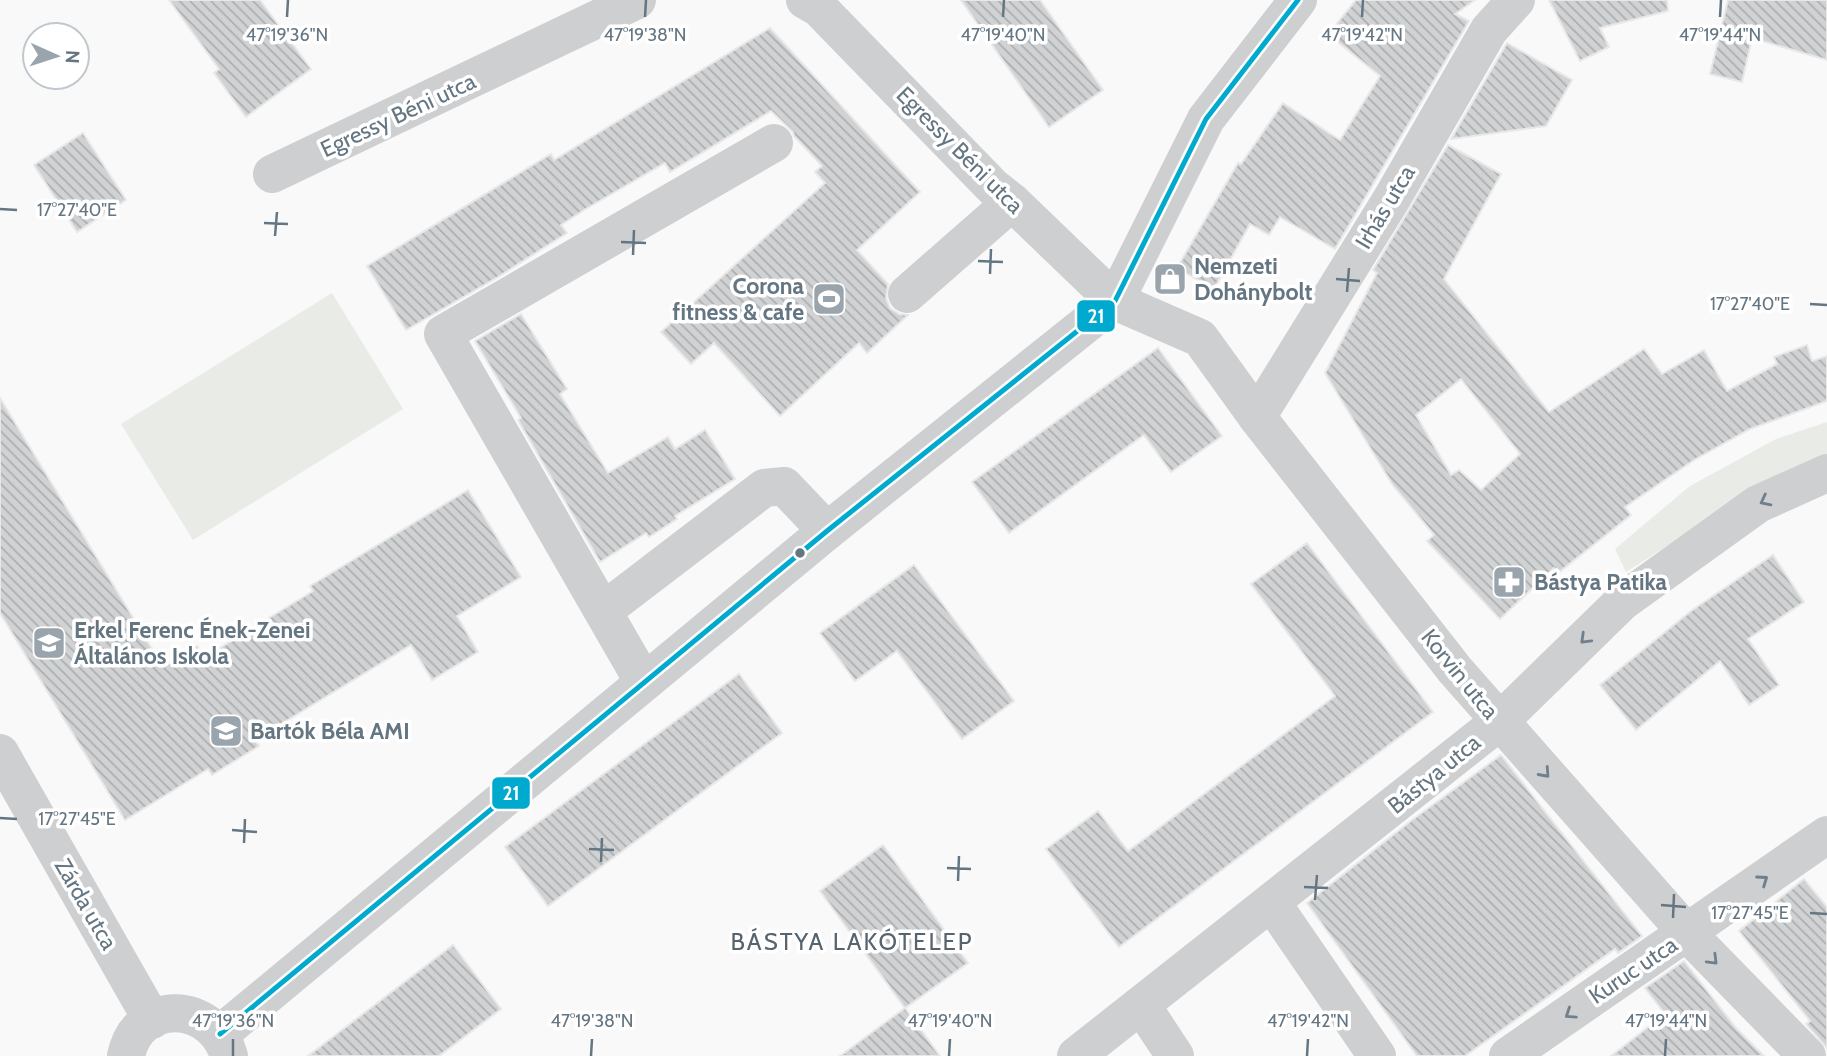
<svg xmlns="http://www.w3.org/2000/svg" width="1827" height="1056" viewBox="0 0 1827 1056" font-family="Cabin,sans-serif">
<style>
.green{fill:#e8ebe6}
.building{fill:url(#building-back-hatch);stroke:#e8e8e8;stroke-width:2;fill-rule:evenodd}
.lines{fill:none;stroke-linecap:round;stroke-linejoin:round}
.minor{stroke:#cecfd0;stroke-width:38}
.bus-1-casing{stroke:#fff;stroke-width:10}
.bus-1{stroke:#00a9ce;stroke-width:5}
.oneway{stroke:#707f8b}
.ticks{fill:none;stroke:#657683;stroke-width:2.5}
.bus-dot{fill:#657683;stroke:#fff;stroke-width:2.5}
.labels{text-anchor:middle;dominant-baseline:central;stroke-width:7;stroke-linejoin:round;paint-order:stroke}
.street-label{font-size:23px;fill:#657683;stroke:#fff}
.poi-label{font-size:23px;font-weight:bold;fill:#657683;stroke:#fff;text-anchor:start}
.neighbourhood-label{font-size:24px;letter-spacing:2px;fill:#57646e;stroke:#fff}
.ticks-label{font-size:18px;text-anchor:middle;fill:#657683;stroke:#fff;stroke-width:7;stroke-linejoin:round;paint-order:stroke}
.line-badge{stroke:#fff;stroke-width:2.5}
.badge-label{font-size:19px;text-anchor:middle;font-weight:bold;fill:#fff}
</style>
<defs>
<pattern id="building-back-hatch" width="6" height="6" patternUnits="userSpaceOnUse" patternTransform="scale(1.75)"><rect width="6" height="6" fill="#d0d2d3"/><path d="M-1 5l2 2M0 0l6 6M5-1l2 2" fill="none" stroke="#acafb1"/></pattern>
</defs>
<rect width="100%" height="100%" fill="#f9f9f9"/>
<g class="green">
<path d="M 332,293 L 403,409 L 193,540 L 121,424 Z"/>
<path d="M 1827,422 L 1827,457 L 1736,502 L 1626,572 L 1615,549 L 1690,486 L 1776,439 Z"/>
</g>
<g class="building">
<path d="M 169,0 L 260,0 L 311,69 L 246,117 L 214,73 L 219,69 Z"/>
<path d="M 961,0 L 1040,0 L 1103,90 L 1049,127 Z"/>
<path d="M 1356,0 L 1475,0 L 1455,14 L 1469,21 L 1335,249 L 1280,217 L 1269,235 L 1250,224 L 1214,289 L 1177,268 L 1238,163 L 1241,164 L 1283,103 L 1340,140 L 1380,76 L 1328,34 Z"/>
<path d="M 1549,0 L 1667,0 L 1668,11 L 1600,28 L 1609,47 L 1580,61 Z"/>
<path d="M 1728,0 L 1827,0 L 1827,60 L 1752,38 L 1742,82 L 1710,74 Z"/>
<path d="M 770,28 L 920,192 L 857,250 L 888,284 L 886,298 L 890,308 L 899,314 L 908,315 L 867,353 L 859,343 L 780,416 L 714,343 L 691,364 L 661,332 L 825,183 L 815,172 L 822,166 L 794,136 L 793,132 L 771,111 L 670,172 L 665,163 L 584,210 L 561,225 L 567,233 L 498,277 L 406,330 L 367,266 L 551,154 L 554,160 Z"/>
<path d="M 1507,43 L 1572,80 L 1546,126 L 1451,139 Z"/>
<path d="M 83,133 L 126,200 L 77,232 L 34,165 Z"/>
<path d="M 1448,145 L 1501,174 L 1444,279 L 1549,412 L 1644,349 L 1662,374 L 1704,350 L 1727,391 L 1777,364 L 1774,357 L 1807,345 L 1812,361 L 1827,356 L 1827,401 L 1750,429 L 1694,460 L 1625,507 L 1631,515 L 1558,573 L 1554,568 L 1500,619 L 1427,541 L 1434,535 L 1392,484 L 1325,373 L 1377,273 L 1373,270 ZM 1461,379 L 1520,454 L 1481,490 L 1459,470 L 1451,475 L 1416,415 Z"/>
<path d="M 521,314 L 567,389 L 560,394 L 608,473 L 668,437 L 675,449 L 705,430 L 735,479 L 675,516 L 677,519 L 649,537 L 646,533 L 600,562 L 518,420 L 521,418 L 475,341 Z"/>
<path d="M 1158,348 L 1222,436 L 1171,472 L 1144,435 L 1009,533 L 972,482 Z"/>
<path d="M 0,398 L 163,667 L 197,646 L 205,657 L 313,591 L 310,586 L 468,490 L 521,577 L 457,616 L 478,652 L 432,680 L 411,645 L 255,740 L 259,746 L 212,775 L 208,769 L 125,820 L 0,613 Z"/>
<path d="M 1307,543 L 1433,712 L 1119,947 L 1046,849 L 1098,811 L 1128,851 L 1335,696 L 1251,584 Z"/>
<path d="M 1773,555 L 1804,602 L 1748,639 L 1779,685 L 1749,705 L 1720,661 L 1636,730 L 1600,685 L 1691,611 Z"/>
<path d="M 914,565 L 1014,701 L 962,739 L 897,651 L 855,681 L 820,633 Z"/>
<path d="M 739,674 L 782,733 L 548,906 L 505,847 Z"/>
<path d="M 1501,755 L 1642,936 L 1618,953 L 1615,949 L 1465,1056 L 1417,1056 L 1307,903 L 1412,820 Z"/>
<path d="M 883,845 L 968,963 L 905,1008 L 820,891 Z"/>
<path d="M 1804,879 L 1827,907 L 1827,1048 L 1806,1024 L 1810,1021 L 1739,931 Z"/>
<path d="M 453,945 L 501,1009 L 439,1056 L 308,1056 Z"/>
<path d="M 1684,961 L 1736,1028 L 1764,1056 L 1611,1056 L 1665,1014 L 1645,988 Z"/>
<path d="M 905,1008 L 940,1056 L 840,1056 Z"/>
</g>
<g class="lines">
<g class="minor">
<path d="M 805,0 L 819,8 L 993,187 L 1012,202 L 1115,301 L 1200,338 L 1257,417 L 1455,670 L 1687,933 L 1807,1056"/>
<path d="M 272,174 L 637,0"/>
<path d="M 907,294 L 1012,202"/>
<path d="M 1257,417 L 1391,200 L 1489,30 L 1516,0"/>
<path d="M 603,611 L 764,488 L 784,486 L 827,531"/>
<path d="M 643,681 L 443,334 L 774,143"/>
<path d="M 0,753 L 152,1020"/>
<path d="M 1272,903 L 1377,1056"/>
<path d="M 1142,1006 L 1175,1056"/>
<path d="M 220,1034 L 827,531 L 1115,301 L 1206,119 L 1298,0"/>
<path d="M 126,1056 C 138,997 213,1001 229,1056"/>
<path d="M 1076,1056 L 1499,722 L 1623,601 L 1758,504 L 1827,473"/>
<path d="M 1508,1056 L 1827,835"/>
</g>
<defs>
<path id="bus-1" d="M 220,1034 L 827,531 L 1115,301 L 1206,119 L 1298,0"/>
</defs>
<use href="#bus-1" class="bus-1-casing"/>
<use href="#bus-1" class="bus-1"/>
</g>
<defs><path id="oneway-chevron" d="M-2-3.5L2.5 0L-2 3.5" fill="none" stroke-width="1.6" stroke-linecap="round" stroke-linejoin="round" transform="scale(1.75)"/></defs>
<g class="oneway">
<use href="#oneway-chevron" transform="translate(1765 501) rotate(153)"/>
<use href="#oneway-chevron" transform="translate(1585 639) rotate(136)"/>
<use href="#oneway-chevron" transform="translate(1545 773) rotate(48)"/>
<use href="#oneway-chevron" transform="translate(1763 880) rotate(-35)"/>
<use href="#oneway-chevron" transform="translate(1713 960) rotate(45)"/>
<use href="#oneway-chevron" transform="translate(1570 1014) rotate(146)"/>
</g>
<path class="ticks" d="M 287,17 L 288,0M 645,17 L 646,0M 1003,17 L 1004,0M 1362,17 L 1363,0M 1720,17 L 1721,0M 0,209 L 17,210M 264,223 L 288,224M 275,236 L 277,212M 621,242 L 646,243M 633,255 L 634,230M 978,261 L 1003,262M 990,274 L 991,249M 1336,279 L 1360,281M 1347,292 L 1349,268M 1810,304 L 1827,305M 0,818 L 17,819M 232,830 L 257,832M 244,843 L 245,819M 589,849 L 614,850M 601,862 L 602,838M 947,868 L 971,869M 958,881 L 959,856M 1304,887 L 1328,888M 1315,900 L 1317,875M 1661,905 L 1686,907M 1810,913 L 1827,914M 1673,918 L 1674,894M 233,1056 L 233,1039M 591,1056 L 592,1039M 949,1056 L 950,1039M 1307,1056 L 1308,1039M 1665,1056 L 1666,1039"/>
<defs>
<symbol id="shop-square" viewBox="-11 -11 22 22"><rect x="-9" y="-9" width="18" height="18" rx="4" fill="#99a4ac" stroke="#fff"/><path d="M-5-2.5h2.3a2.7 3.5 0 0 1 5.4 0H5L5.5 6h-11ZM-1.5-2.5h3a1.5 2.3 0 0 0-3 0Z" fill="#fff"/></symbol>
<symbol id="stadium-square" viewBox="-11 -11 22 22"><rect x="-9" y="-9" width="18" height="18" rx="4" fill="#99a4ac" stroke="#fff"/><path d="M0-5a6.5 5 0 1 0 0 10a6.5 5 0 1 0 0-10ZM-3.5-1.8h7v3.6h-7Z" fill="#fff"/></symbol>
<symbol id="pharmacy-square" viewBox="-11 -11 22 22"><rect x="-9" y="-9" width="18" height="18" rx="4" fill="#99a4ac" stroke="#fff"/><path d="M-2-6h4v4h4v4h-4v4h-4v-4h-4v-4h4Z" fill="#fff"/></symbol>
<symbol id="school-square" viewBox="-11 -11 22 22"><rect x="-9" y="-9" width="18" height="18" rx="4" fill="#99a4ac" stroke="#fff"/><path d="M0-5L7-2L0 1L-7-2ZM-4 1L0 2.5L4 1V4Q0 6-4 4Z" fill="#fff"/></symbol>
</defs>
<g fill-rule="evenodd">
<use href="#shop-square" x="1151" y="260" width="38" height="38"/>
<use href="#stadium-square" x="810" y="280" width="38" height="38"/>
<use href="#pharmacy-square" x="1490" y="563" width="38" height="38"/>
<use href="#school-square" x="30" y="624" width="38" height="38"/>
<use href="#school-square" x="207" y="712" width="38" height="38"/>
</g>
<circle class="bus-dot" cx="800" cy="553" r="6"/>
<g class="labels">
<g class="street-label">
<text transform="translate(398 115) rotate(-25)">Egressy Béni utca</text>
<text transform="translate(960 150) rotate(45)">Egressy Béni utca</text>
<text transform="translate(1385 207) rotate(-59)">Irhás utca</text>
<text transform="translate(1460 674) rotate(51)">Korvin utca</text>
<text transform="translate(1434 774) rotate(-39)">Bástya utca</text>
<text transform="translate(86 904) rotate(60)">Zárda utca</text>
<text transform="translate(1633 970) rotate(-34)">Kuruc utca</text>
</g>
<g class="poi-label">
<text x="1194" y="266">Nemzeti<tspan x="1194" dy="26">Dohánybolt</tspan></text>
<text x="804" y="286" text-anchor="end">Corona<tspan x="804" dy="26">fitness &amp; cafe</tspan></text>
<text x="1534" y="582">Bástya Patika</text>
<text x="74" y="630">Erkel Ferenc Ének-Zenei<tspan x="74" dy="26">Általános Iskola</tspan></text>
<text x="250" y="731">Bartók Béla AMI</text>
</g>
<g class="neighbourhood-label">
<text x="852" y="941">BÁSTYA LAKÓTELEP</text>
</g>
</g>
<g class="ticks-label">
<text x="287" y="41">47°19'36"N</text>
<text x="645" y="41">47°19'38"N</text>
<text x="1003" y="41">47°19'40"N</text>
<text x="1362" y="41">47°19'42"N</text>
<text x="1720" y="41">47°19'44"N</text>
<text x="77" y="216">17°27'40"E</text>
<text x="1750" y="310">17°27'40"E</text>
<text x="77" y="825">17°27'45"E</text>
<text x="1750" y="919">17°27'45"E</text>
<text x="233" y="1027">47°19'36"N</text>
<text x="592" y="1027">47°19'38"N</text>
<text x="950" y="1027">47°19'40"N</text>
<text x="1308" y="1027">47°19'42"N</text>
<text x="1666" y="1027">47°19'44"N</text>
</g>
<g class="line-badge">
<rect x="1076" y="299" width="40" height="34" rx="7" fill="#00a9ce"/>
<rect x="491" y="776" width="40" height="34" rx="7" fill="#00a9ce"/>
</g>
<g class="badge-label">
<text x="1096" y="323">21</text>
<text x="511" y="800">21</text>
</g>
<g transform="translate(56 56) rotate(93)"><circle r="33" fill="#ffffff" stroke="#c1c8cd" stroke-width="2"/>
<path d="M0-5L12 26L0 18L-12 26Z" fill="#99a4ac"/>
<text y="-10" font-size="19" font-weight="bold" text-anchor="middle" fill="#657683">N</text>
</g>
</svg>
